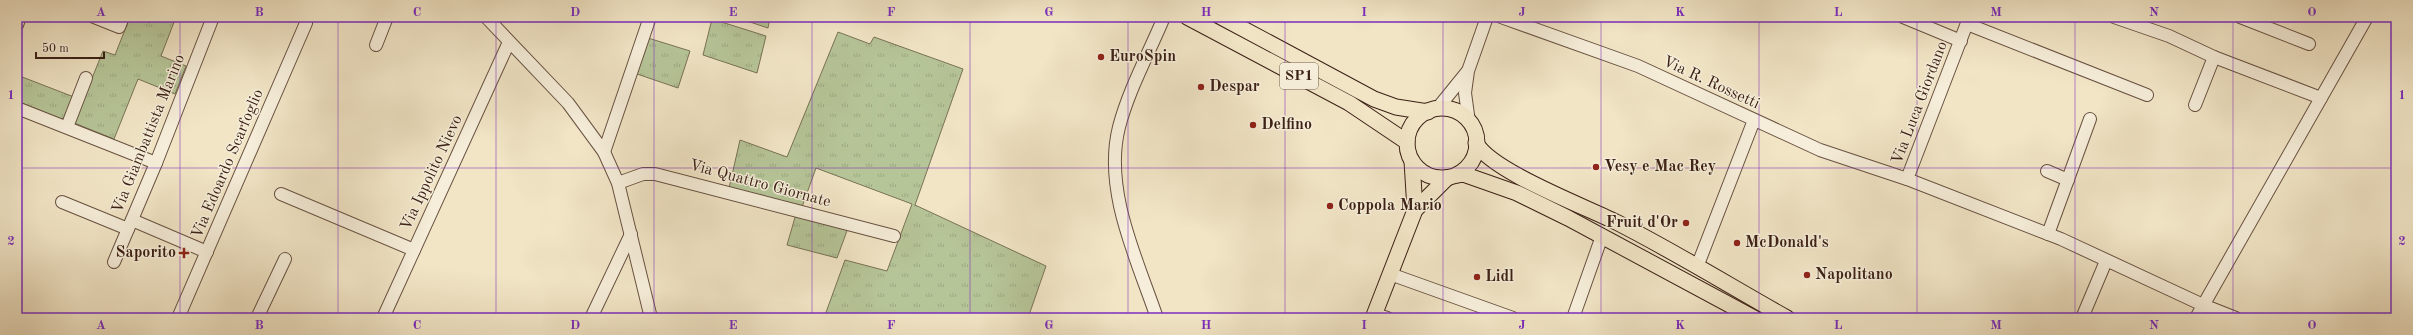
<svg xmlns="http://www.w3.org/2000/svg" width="2413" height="335" viewBox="0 0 2413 335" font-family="'Old Standard TT',serif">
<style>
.grass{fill:url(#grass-tufts);stroke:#787256}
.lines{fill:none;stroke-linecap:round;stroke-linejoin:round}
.minor-casing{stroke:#685141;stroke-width:14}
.major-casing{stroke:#3b2015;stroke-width:17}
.minor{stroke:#f6eeda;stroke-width:12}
.major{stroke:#f1e5c6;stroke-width:15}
.grid{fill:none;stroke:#7b2cbf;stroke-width:1;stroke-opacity:0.55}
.poi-dot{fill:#8f2418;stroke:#f6eeda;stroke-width:1.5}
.labels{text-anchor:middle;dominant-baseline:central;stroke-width:3;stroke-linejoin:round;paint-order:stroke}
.shield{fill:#f6eeda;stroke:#735e50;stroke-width:1}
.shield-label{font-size:15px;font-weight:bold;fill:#3b2015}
.poi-label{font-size:16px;font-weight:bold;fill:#3b2015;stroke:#f6eeda;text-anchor:start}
.street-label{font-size:16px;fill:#3b2015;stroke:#f6eeda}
.neatline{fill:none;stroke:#7b2cbf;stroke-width:1.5}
.grid-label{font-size:13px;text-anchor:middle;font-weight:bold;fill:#7b2cbf}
</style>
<defs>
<pattern id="grass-tufts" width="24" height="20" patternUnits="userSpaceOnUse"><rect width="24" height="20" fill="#b6c598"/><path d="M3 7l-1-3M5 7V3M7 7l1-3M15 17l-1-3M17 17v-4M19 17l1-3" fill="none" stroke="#9da982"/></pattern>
</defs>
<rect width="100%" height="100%" fill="#f1e5c6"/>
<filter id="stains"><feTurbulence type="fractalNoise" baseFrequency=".005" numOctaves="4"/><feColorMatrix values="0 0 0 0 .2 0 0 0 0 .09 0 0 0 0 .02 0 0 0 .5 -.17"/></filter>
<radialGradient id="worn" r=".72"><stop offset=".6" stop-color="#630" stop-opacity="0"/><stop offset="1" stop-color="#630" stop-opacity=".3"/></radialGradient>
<g class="grass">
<path d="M 130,17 L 176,17 L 161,56 L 186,66 L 175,94 L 138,79 L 114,139 L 74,123 L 103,51 L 115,55 Z"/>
<path d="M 735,17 L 770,17 L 768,28 Z"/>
<path d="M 712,19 L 766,36 L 757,73 L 703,55 Z"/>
<path d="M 838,32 L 870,44 L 874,37 L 963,69 L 915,205 L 1046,266 L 1028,318 L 824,318 L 845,260 L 887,271 L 912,204 L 816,168 L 802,207 L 729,188 L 740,140 L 787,157 Z"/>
<path d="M 648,38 L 690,51 L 678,88 L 637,74 Z"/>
<path d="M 17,75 L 74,97 L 66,117 L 61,119 L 17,101 Z"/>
<path d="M 796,214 L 848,228 L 837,258 L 787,245 Z"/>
</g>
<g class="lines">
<defs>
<g id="minor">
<path d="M 94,17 L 119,27 L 123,17"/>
<path d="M 486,17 L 568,103 L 604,152 L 618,183 L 651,318"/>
<path d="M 1501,17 L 1638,66 L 1820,150 L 1907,179 L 2061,239 L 2203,305 L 2236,318"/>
<path d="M 1903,17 L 1961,41"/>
<path d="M 2114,17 L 2169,36 L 2214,57 L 2321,98"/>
<path d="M 2240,17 L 2309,44"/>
<path d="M 1967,24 L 2147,95"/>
<path d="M 17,25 L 20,17"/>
<path d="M 376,45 L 387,17"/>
<path d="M 2195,105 L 2214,57"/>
<path d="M 17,108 L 156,163"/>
<path d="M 1437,109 L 1467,72"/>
<path d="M 1469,122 L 1465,93 L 1468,71 L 1487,17"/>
<path d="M 67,127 L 86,78"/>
<path d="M 604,152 L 650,17"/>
<path d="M 2047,171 L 2068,180"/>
<path d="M 1907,179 L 1969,18"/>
<path d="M 618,183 L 643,174 L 655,174 L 894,236"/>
<path d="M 281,194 L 414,250"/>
<path d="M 62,202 L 128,229"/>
<path d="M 132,220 L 207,252"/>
<path d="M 2048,234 L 2090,119"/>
<path d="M 114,262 L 156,163 L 213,17"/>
<path d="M 1697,267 L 1754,120"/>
<path d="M 1390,274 L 1513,318"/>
<path d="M 1375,314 L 1387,318"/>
<path d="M 178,318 L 306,23"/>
<path d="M 257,318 L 285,259"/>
<path d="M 383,318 L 509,42"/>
<path d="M 591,318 L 631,234"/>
<path d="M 1157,318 C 1137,259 1103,190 1119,127 C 1129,89 1149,53 1164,17"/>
<path d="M 1573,318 L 1602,236"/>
<path d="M 2082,318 L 2106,261"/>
<path d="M 2196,318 L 2367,17"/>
</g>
<g id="major">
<path d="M 1187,17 L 1349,103 L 1407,142"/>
<path d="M 1221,17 L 1374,99 L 1396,107 L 1428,112"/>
<circle cx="1442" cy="143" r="35"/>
<path d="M 1476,143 C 1491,171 1586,207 1618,223 C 1675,252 1730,286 1787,318"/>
<path d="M 1412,161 L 1415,210"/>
<path d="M 1457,175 L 1463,174 L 1517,193 L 1568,218 L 1754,318"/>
<path d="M 1373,318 L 1415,210 L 1447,178"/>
</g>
</defs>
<use href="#minor" class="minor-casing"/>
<use href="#major" class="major-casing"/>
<use href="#minor" class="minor"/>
<use href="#major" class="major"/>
</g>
<path class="grid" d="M 180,17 L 180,318M 338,17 L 338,318M 496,17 L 496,318M 654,17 L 654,318M 812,17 L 812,318M 970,17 L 970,318M 1128,17 L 1128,318M 1285,17 L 1285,318M 1443,17 L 1443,318M 1601,17 L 1601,318M 1759,17 L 1759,318M 1917,17 L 1917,318M 2075,17 L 2075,318M 2233,17 L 2233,318M 17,168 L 2396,168"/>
<g class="poi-dot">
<circle cx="1101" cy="57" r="4"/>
<circle cx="1201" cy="87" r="4"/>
<circle cx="1253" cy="125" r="4"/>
<circle cx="1596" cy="167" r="4"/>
<circle cx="1330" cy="206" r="4"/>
<circle cx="1686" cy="223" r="4"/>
<circle cx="1737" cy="243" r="4"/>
<path d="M182 247h4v4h4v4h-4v4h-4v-4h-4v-4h4z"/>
<circle cx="1807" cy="275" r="4"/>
<circle cx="1477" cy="277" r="4"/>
</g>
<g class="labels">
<rect class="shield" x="1280" y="63" width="38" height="26" rx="3"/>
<g class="shield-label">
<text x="1299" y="76">SP1</text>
</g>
<g class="poi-label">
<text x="1109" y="57">EuroSpin</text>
<text x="1209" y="87">Despar</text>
<text x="1261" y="125">Delfino</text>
<text x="1604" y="167">Vesy e Mac Rey</text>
<text x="1338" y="206">Coppola Mario</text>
<text x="1678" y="223" text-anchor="end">Fruit d'Or</text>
<text x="1745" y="243">McDonald's</text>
<text x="176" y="253" text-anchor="end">Saporito</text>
<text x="1815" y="275">Napolitano</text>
<text x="1485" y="277">Lidl</text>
</g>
<g class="street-label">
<text transform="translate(1711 83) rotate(25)">Via R. Rossetti</text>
<text transform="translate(1920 103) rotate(-69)">Via Luca Giordano</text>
<text transform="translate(149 134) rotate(-68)">Via Giambattista Marino</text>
<text transform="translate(228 164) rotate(-67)">Via Edoardo Scarfoglio</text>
<text transform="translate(432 173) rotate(-65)">Via Ippolito Nievo</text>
<text transform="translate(760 184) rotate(15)">Via Quattro Giornate</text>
</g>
</g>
<rect width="2413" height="335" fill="none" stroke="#f1e5c6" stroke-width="44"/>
<path d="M36 52v6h68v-6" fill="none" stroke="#3b2015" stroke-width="2"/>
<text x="42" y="52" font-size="12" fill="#3b2015" stroke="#f6eeda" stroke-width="3" paint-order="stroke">50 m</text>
<rect x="22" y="22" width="2369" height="291" class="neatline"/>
<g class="grid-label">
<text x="101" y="16">A</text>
<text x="259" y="16">B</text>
<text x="417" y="16">C</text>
<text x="575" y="16">D</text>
<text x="733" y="16">E</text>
<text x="891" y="16">F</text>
<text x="1049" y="16">G</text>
<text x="1206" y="16">H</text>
<text x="1364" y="16">I</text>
<text x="1522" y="16">J</text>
<text x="1680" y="16">K</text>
<text x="1838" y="16">L</text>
<text x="1996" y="16">M</text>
<text x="2154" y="16">N</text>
<text x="2312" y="16">O</text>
<text x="11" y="99">1</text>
<text x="2402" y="99">1</text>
<text x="11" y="245">2</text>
<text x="2402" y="245">2</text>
<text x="101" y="329">A</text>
<text x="259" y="329">B</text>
<text x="417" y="329">C</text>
<text x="575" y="329">D</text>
<text x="733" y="329">E</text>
<text x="891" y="329">F</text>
<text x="1049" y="329">G</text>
<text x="1206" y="329">H</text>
<text x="1364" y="329">I</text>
<text x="1522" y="329">J</text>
<text x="1680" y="329">K</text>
<text x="1838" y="329">L</text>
<text x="1996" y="329">M</text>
<text x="2154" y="329">N</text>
<text x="2312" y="329">O</text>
</g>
<rect width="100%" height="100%" filter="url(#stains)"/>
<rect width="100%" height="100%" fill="url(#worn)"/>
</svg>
